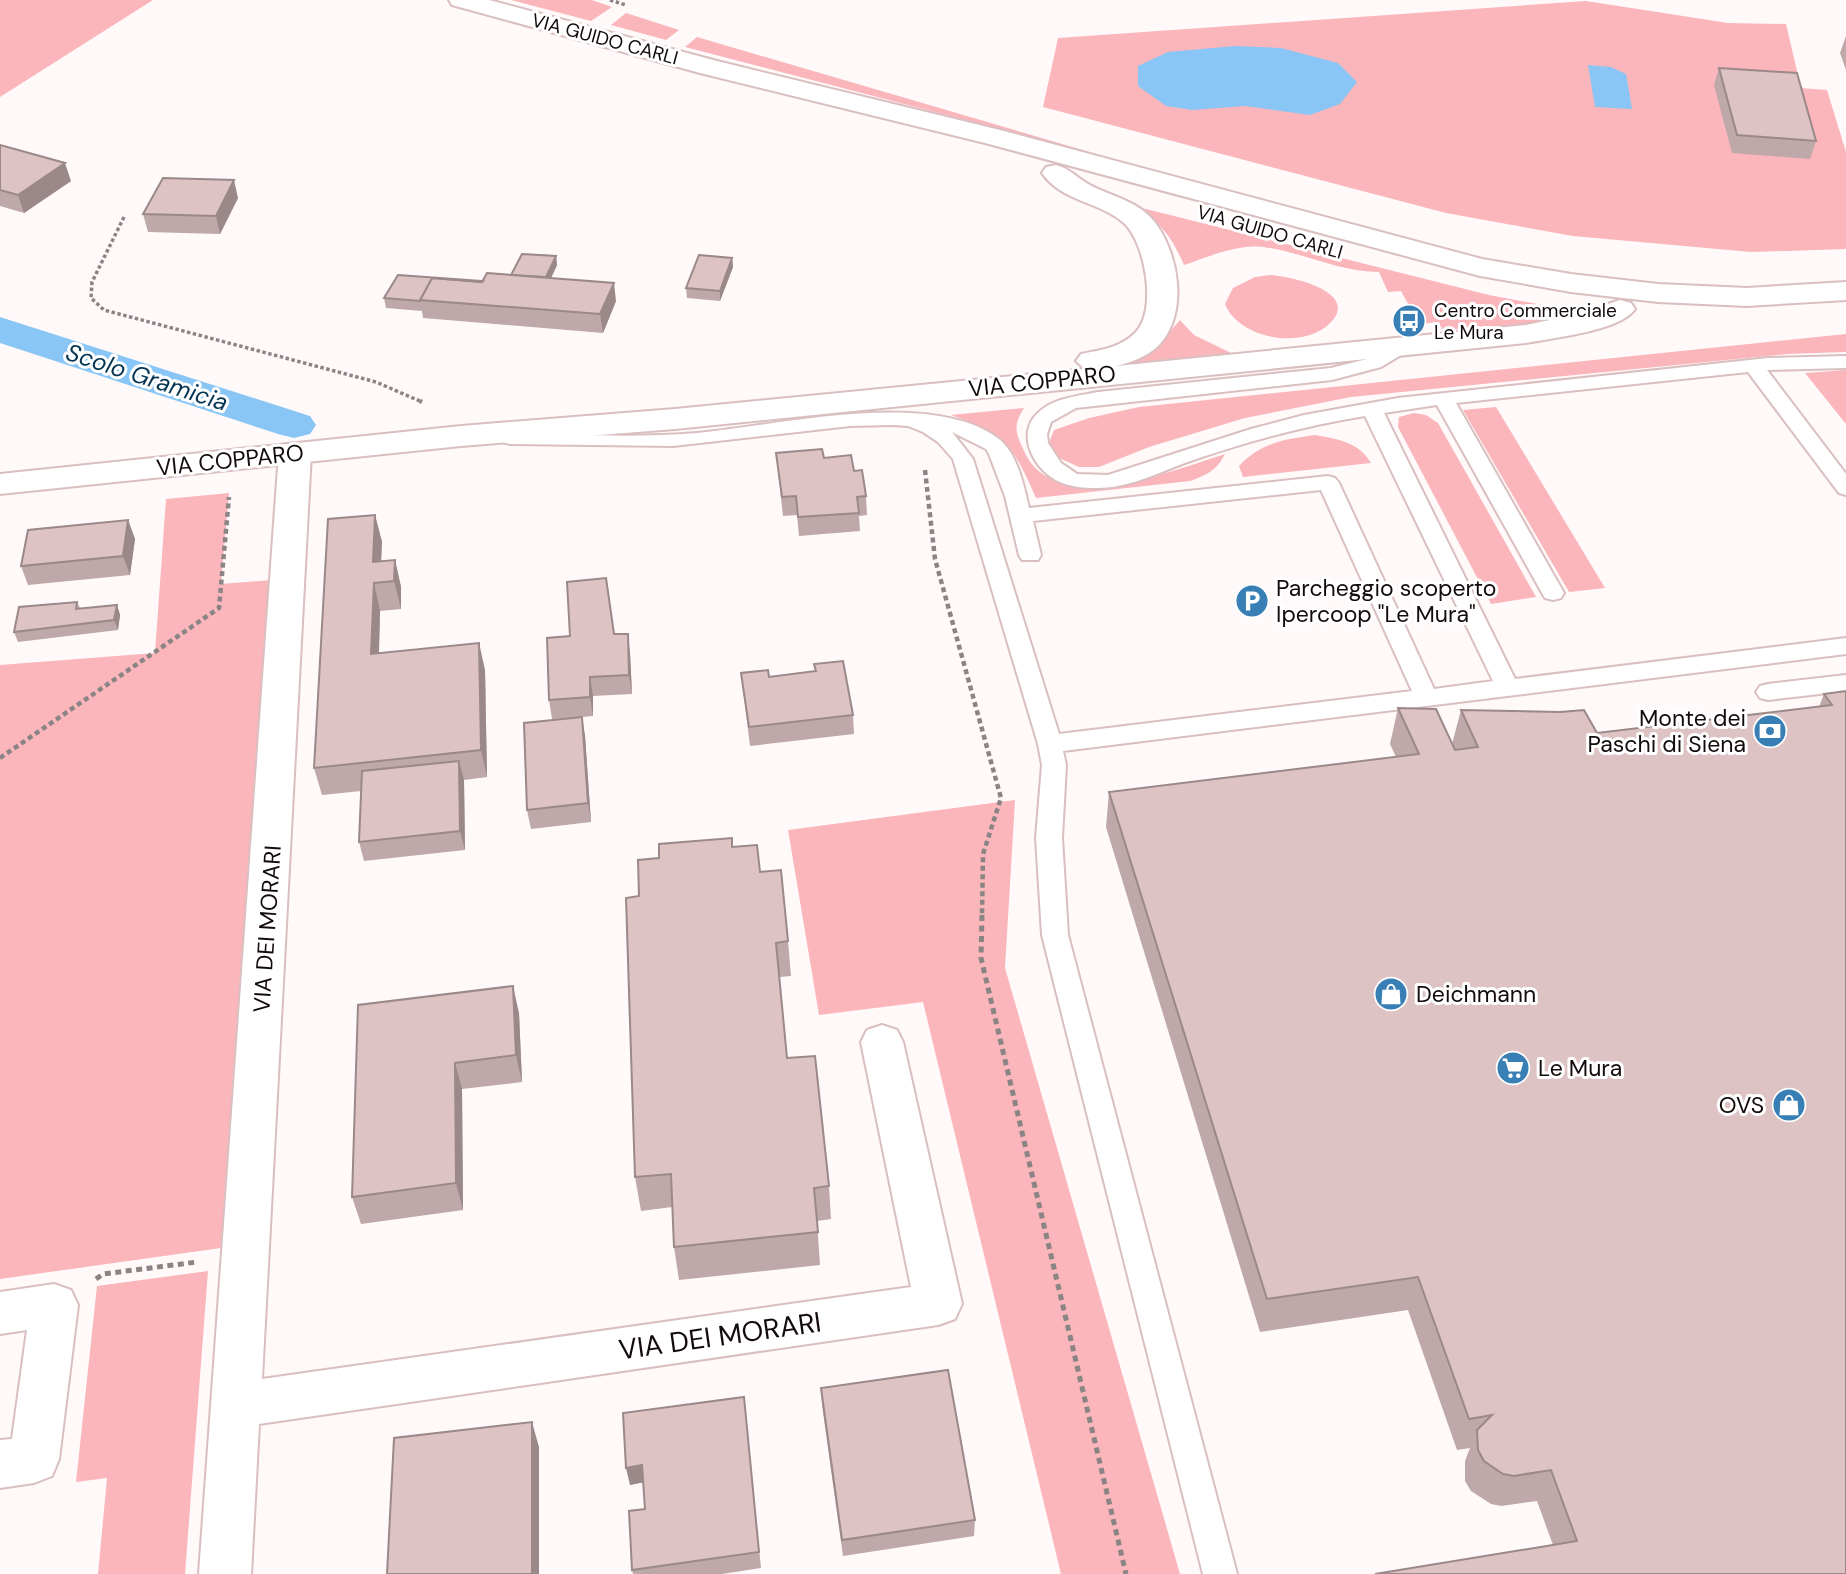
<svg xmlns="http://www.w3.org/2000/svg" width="1846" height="1574" viewBox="0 0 1846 1574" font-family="'DM Sans',sans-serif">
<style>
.green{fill:#fab6bb}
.water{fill:#8ac6f5}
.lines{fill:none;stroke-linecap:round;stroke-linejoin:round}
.canal{fill:#8ac6f5;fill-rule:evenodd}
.lane-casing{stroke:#d9bfc0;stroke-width:4}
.street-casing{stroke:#d9bfc0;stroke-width:4}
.secondary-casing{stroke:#d9bfc0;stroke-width:4}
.path-far2{stroke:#8b8485;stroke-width:3.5;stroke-dasharray:3.5 2.5;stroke-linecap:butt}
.path-far1{stroke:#8b8485;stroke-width:4.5;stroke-dasharray:5 3.5;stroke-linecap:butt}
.path{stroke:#8b8485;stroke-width:5;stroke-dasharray:6 4.5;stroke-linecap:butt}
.lane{fill:#fff;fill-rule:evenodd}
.street{fill:#fff;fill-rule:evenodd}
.secondary{fill:#fff;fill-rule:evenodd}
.wall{fill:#bea8a9}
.shaded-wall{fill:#9b8889}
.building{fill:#ddc3c4;stroke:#9b8889;stroke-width:2}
.labels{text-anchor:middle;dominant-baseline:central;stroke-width:6;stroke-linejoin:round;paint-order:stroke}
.far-street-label{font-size:19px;fill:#130b0b;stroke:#fff}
.far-poi-label{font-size:19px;fill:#130b0b;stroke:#fff;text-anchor:start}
.street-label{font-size:23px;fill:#130b0b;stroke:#fff}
.poi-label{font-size:23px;fill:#130b0b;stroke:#fff;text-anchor:start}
.water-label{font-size:24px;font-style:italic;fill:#033452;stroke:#fff}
.near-street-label{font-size:28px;fill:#130b0b;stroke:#fff}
</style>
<rect width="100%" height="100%" fill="#fff9fa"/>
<g class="green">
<path d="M 0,0 L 153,0 L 0,97 Z"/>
<path d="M 511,0 L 592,0 L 612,7 L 591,21 Z"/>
<path d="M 1586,1 L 1728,23 L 1786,24 L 1801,88 L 1827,90 L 1846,152 L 1846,249 L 1751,252 L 1573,236 L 1446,213 L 1043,107 L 1058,38 Z"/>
<path d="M 626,13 L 679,30 L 666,40 L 611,25 Z"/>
<path d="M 697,37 L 1103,156 L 685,47 Z"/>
<path d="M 1130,205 L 1489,295 L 1575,311 C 1544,330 1480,327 1443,330 L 1438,322 L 1419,324 L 1401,291 L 1388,292 L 1379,272 C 1339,272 1303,252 1263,247 C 1237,244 1208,257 1184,265 C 1170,233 1160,222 1130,205 Z"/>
<path d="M 1270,275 C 1290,276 1363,292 1329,324 C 1302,350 1239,339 1225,304 L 1233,288 L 1255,277 Z"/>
<path d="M 1180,320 L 1194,335 L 1231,353 L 1118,365 C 1144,354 1162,342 1180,320 Z"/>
<path d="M 1846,334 L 1846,352 L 1787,354 L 1351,397 L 1245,418 L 1149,447 L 1099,467 L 1079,467 L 1059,458 L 1049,443 L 1054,430 L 1089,418 L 1139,407 Z"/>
<path d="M 1846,370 L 1846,424 L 1805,373 Z"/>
<path d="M 1496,407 L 1605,588 L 1569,592 L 1463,410 Z"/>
<path d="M 1024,408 C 1012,427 1016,433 1025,453 C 1054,517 1179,469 1225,454 C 1217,470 1207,475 1190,481 L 1036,498 C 1012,444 1007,436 951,415 Z"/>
<path d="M 1414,413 L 1426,415 L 1438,423 L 1536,597 L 1491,604 L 1398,427 L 1399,417 Z"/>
<path d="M 1315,435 C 1337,439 1359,442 1371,463 L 1243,477 L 1239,466 C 1260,443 1285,439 1315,435 Z"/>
<path d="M 229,493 L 221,584 L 272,580 L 228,1247 L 0,1279 L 0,665 L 155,653 L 166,499 Z"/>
<path d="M 1015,800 L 1005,968 L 1180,1574 L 1061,1574 L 923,1002 L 819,1015 L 788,830 Z"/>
<path d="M 208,1271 L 185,1574 L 98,1574 L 107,1478 L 76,1482 L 97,1286 Z"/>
</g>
<g class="water">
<path d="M 1235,46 L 1281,48 L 1338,63 L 1357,82 L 1340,104 L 1310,115 L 1245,106 L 1192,110 L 1166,106 L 1138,86 L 1138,66 L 1168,52 Z"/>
<path d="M 1588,65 L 1611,67 L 1626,74 L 1632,109 L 1595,107 Z"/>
</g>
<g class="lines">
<path class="canal" d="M 0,317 L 310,416 L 316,425 L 310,434 L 294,438 L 278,434 L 0,343 Z"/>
<defs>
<g id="lane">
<path d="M 1404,339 L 1411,341 L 1414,345 L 1411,349 L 1381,367 L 1332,380 L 1076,408 L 1051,422 L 1047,434 L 1048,443 L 1061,463 L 1077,474 L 1108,475 L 1251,429 L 1304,415 L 1398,398 L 1768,358 L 1846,356 L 1846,368 L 1767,370 L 1846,474 L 1846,495 L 1839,493 L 1748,372 L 1456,403 L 1564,593 L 1561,598 L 1553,600 L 1545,598 L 1542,593 L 1437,405 L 1384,413 L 1515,679 L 1846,638 L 1846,654 L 1063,751 L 1066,765 L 1062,838 L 1068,935 L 1237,1574 L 1203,1574 L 1042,935 L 1036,838 L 1042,765 L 1038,744 L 953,459 L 938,442 L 923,432 L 908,426 L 892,425 L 850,426 L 673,446 L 510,444 L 503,442 L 500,438 L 503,434 L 510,432 C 572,435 635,438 697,433 C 777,426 934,387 1000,440 C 1018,455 1024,487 1029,508 L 1328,476 L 1335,478 L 1339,483 L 1434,689 L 1493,681 L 1365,416 C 1308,425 1253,440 1199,458 C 1165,469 1133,488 1097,488 C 1084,488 1071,487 1060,482 C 1034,471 1015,434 1038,413 C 1053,398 1078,396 1098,392 L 1331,368 L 1367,359 ZM 952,432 L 986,449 L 989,454 L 1005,496 L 1019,555 L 1022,560 L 1038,560 L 1041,555 L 1033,521 L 1321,490 L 1412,691 L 1059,734 L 973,459 Z"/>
<path d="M 1846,675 L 1846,691 L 1768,700 L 1760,698 L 1756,692 L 1760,686 L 1768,684 Z"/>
</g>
<g id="street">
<path d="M 295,443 L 307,446 L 311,453 L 262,1379 L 911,1287 L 861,1042 L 867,1030 L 882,1025 L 897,1030 L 903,1042 L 962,1304 L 955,1319 L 938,1325 L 259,1424 L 251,1574 L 199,1574 L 279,453 L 283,446 Z"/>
<path d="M 54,1284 L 71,1290 L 78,1305 L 59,1459 L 52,1476 L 34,1483 L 0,1488 L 0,1440 L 12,1439 L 27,1330 L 0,1334 L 0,1292 Z"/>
</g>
<g id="secondary">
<path d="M 449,0 L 489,0 L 717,61 L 1004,131 L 1482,259 L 1571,274 L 1658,284 L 1747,288 L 1846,282 L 1846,300 L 1747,306 L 1658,302 L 1571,292 L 1480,276 L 985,143 L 700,73 L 452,5 Z"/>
<path d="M 1056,165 C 1069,168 1076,177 1088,184 C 1110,196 1136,200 1153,220 C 1179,252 1189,313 1159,345 C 1147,357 1132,362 1116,366 L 1526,325 L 1578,314 L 1620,300 L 1631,303 L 1635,309 C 1620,331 1552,338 1526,343 L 675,429 L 461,446 L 0,494 L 0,474 L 461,426 L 675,409 L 1085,369 L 1076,361 L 1081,354 C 1100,350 1120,348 1135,333 C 1158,311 1145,242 1124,223 C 1099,201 1062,202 1042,173 L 1046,167 Z"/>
</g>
</defs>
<use href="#lane" class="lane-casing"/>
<use href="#street" class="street-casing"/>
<use href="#secondary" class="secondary-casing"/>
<g class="path-far2">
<path d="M 610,0 L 626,5"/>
<path d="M 124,217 L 92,282 L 91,298 L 104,310 L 376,382 L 422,402"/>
</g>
<g class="path-far1">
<path d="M 420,401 L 422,402"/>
<path d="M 925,470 L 935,559 L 1001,798 L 983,854 L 982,916"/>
<path d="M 0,758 L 219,608 L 229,497"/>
</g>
<g class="path">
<path d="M 982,915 L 981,958 L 1126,1574"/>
<path d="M 96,1279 L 103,1274 L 197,1262"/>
</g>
<use href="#lane" class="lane"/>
<use href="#street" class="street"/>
<use href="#secondary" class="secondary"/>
</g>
<g class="wall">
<path d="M 1846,36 L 1846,70 L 1840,53 Z"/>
<path d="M 1719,68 L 1816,141 L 1810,159 L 1732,153 L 1714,85 Z"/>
<path d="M 0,145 L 71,181 L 24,213 L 0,206 Z"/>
<path d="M 238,198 L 220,234 L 148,232 L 143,214 Z"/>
<path d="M 556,256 L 557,265 L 551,278 L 616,301 L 603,333 L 423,318 L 422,311 L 386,308 L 384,298 L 483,281 L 511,275 Z"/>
<path d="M 732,258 L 733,267 L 720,301 L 687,298 L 686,288 Z"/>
<path d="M 776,453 L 824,458 L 854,471 L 866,496 L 867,515 L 859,516 L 860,531 L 799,536 L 797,515 L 783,516 Z"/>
<path d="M 375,515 L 382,542 L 381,561 L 395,560 L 401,587 L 401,609 L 380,611 L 379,653 L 485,670 L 487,777 L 464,780 L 465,850 L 364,861 L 359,842 L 361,791 L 322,795 L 314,768 Z"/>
<path d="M 128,520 L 135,539 L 130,575 L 28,585 L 21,566 Z"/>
<path d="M 77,602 L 80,608 L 117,605 L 120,615 L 118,630 L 18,642 L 14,632 Z"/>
<path d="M 614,634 L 630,653 L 632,694 L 593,696 L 593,716 L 582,717 L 585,736 L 591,822 L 531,829 L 527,810 L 576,718 L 552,719 L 549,700 Z"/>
<path d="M 814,664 L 853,715 L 854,734 L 750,746 L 741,673 L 769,677 L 815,672 Z"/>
<path d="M 1846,691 L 1846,1574 L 1553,1545 L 1537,1501 L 1501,1506 L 1491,1504 L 1471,1491 L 1465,1481 L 1465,1461 L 1470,1448 L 1457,1450 L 1408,1310 L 1260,1332 L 1106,827 L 1109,792 L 1396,757 L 1390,744 L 1398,708 L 1452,744 L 1461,710 L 1597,733 L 1819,707 L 1824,694 Z"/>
<path d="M 733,847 L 760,872 L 788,941 L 791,976 L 779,977 L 787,1058 L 829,1186 L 831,1219 L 817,1221 L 820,1265 L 679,1280 L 674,1247 L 672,1207 L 641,1211 L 635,1177 L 639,896 L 659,858 Z"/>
<path d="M 358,1005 L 519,1013 L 522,1082 L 462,1089 L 463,1210 L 361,1224 L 352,1197 Z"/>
<path d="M 821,1388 L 975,1520 L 974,1536 L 843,1556 L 822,1405 Z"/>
<path d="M 744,1397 L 761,1568 L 722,1574 L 633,1574 L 632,1570 L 645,1509 L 643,1482 L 630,1485 Z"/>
</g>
<g class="shaded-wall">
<path d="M 65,163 L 71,181 L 24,213 L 18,195 Z"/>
<path d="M 234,180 L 238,198 L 220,234 L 216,216 Z"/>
<path d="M 556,256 L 557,265 L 543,296 L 541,286 Z"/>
<path d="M 732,258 L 733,267 L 720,301 L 720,291 Z"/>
<path d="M 614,283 L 616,301 L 603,333 L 600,314 Z"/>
<path d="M 375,515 L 382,542 L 380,583 L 373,562 Z"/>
<path d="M 128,520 L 135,539 L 130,575 L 123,556 Z"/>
<path d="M 395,560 L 401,587 L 401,609 L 394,581 Z"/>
<path d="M 374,583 L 380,611 L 378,682 L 371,654 Z"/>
<path d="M 117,605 L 120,615 L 118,630 L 114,620 Z"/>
<path d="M 628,634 L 630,653 L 632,694 L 629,675 Z"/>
<path d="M 479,643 L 485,670 L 487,777 L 481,750 Z"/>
<path d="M 590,677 L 593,696 L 593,716 L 590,697 Z"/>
<path d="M 582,717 L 585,736 L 591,822 L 588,803 Z"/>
<path d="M 459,761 L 464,780 L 465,850 L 460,831 Z"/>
<path d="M 513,986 L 519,1013 L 522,1082 L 516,1055 Z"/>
<path d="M 455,1063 L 462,1089 L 463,1210 L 456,1183 Z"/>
<path d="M 532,1422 L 539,1447 L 539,1574 L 532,1574 Z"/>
<path d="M 642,1465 L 645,1482 L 630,1485 L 626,1468 Z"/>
</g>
<g class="building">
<path d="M 1719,68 L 1797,73 L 1816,141 L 1737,135 Z"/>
<path d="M 0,145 L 65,163 L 18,195 L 0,190 Z"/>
<path d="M 163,178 L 234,180 L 216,216 L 143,214 Z"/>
<path d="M 522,254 L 556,256 L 546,277 L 511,275 Z"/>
<path d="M 699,255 L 732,258 L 720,291 L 686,288 Z"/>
<path d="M 487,273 L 614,283 L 600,314 L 420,300 L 432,278 L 482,282 Z"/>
<path d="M 398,275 L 483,281 L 482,282 L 432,278 L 420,300 L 420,301 L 384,298 Z"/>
<path d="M 822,449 L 824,458 L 851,455 L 854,471 L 862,470 L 866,496 L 857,497 L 859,513 L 798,517 L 796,496 L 782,497 L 776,453 Z"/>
<path d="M 375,515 L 373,562 L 395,560 L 394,581 L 374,583 L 371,654 L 479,643 L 481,750 L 314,768 L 328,519 Z"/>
<path d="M 128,520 L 123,556 L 21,566 L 28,530 Z"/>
<path d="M 606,578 L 614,634 L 628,634 L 629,675 L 590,677 L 590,697 L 549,700 L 547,638 L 570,636 L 567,582 Z"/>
<path d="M 77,602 L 76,609 L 117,605 L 114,620 L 14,632 L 19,607 Z"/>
<path d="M 843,661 L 853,715 L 749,727 L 741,673 L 768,670 L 769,677 L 816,671 L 814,664 Z"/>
<path d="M 1846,691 L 1846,1574 L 1375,1574 L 1577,1541 L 1551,1470 L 1514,1476 L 1503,1474 L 1484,1461 L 1478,1450 L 1477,1430 L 1492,1415 L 1469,1419 L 1418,1277 L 1267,1299 L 1109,792 L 1419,754 L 1398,708 L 1436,709 L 1455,750 L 1478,747 L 1461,710 L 1560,712 L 1584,710 L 1597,733 L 1832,705 L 1824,694 Z"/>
<path d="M 582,717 L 588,803 L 527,810 L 524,723 Z"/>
<path d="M 459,761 L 460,831 L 359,842 L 362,771 Z"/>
<path d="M 732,838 L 732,847 L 757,845 L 760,872 L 781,870 L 788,941 L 776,943 L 787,1058 L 815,1056 L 829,1186 L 814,1188 L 818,1232 L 674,1247 L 671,1174 L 635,1177 L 626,898 L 639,896 L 638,860 L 659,858 L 659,844 Z"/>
<path d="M 513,986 L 516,1055 L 455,1063 L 456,1183 L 352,1197 L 358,1005 Z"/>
<path d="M 948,1370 L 975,1520 L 842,1540 L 821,1388 Z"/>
<path d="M 744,1397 L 759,1552 L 632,1570 L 629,1511 L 645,1509 L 642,1465 L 626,1468 L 623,1413 Z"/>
<path d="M 532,1422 L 532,1574 L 387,1574 L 394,1438 Z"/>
</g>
<defs>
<symbol id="bus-disc" viewBox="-11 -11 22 22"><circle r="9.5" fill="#377fb4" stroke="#fff"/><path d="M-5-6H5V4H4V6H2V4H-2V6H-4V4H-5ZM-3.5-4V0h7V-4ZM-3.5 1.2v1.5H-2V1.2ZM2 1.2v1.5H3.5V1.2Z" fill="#fff"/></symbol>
<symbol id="parking-disc" viewBox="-11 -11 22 22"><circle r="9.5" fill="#377fb4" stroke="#fff"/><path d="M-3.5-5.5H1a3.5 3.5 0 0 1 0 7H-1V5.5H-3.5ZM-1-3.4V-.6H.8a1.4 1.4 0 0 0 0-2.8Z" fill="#fff"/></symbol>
<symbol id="bank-disc" viewBox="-11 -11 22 22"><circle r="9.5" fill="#377fb4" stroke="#fff"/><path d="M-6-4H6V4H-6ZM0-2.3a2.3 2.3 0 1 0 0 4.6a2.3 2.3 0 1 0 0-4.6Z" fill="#fff"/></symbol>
<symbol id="shop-disc" viewBox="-11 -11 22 22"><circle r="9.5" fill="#377fb4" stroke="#fff"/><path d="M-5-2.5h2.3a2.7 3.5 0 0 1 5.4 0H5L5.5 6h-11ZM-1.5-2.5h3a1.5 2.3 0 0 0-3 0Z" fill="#fff"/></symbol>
<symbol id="supermarket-disc" viewBox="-11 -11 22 22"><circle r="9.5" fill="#377fb4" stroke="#fff"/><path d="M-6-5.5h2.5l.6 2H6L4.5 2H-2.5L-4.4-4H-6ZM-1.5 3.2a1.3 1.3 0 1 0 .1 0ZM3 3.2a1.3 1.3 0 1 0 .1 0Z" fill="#fff"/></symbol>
</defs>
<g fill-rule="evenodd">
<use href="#bus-disc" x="1390" y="302" width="38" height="38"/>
<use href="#parking-disc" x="1233" y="582" width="38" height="38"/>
<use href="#bank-disc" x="1751" y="712" width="38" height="38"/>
<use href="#shop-disc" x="1372" y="975" width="38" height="38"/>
<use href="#supermarket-disc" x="1494" y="1049" width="38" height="38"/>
<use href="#shop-disc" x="1770" y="1086" width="38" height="38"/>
</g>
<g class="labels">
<g class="far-street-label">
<text transform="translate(605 39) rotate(15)">VIA GUIDO CARLI</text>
<text transform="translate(1270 232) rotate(16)">VIA GUIDO CARLI</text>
</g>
<g class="far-poi-label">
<text x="1434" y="310">Centro Commerciale<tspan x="1434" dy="22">Le Mura</tspan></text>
</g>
<g class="street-label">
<text transform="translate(1042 381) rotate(-6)">VIA COPPARO</text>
<text transform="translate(230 460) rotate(-6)">VIA COPPARO</text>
<text transform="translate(267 929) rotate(-86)">VIA DEI MORARI</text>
</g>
<g class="poi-label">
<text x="1276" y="588">Parcheggio scoperto<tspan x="1276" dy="26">Ipercoop "Le Mura"</tspan></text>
<text x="1746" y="718" text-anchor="end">Monte dei<tspan x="1746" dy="26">Paschi di Siena</tspan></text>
<text x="1416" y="994">Deichmann</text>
<text x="1538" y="1068">Le Mura</text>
<text x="1764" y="1105" text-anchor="end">OVS</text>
</g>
<g class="water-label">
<text transform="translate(147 377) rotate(18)">Scolo Gramicia</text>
</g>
<g class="near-street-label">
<text transform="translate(720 1336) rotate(-8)">VIA DEI MORARI</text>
</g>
</g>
</svg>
